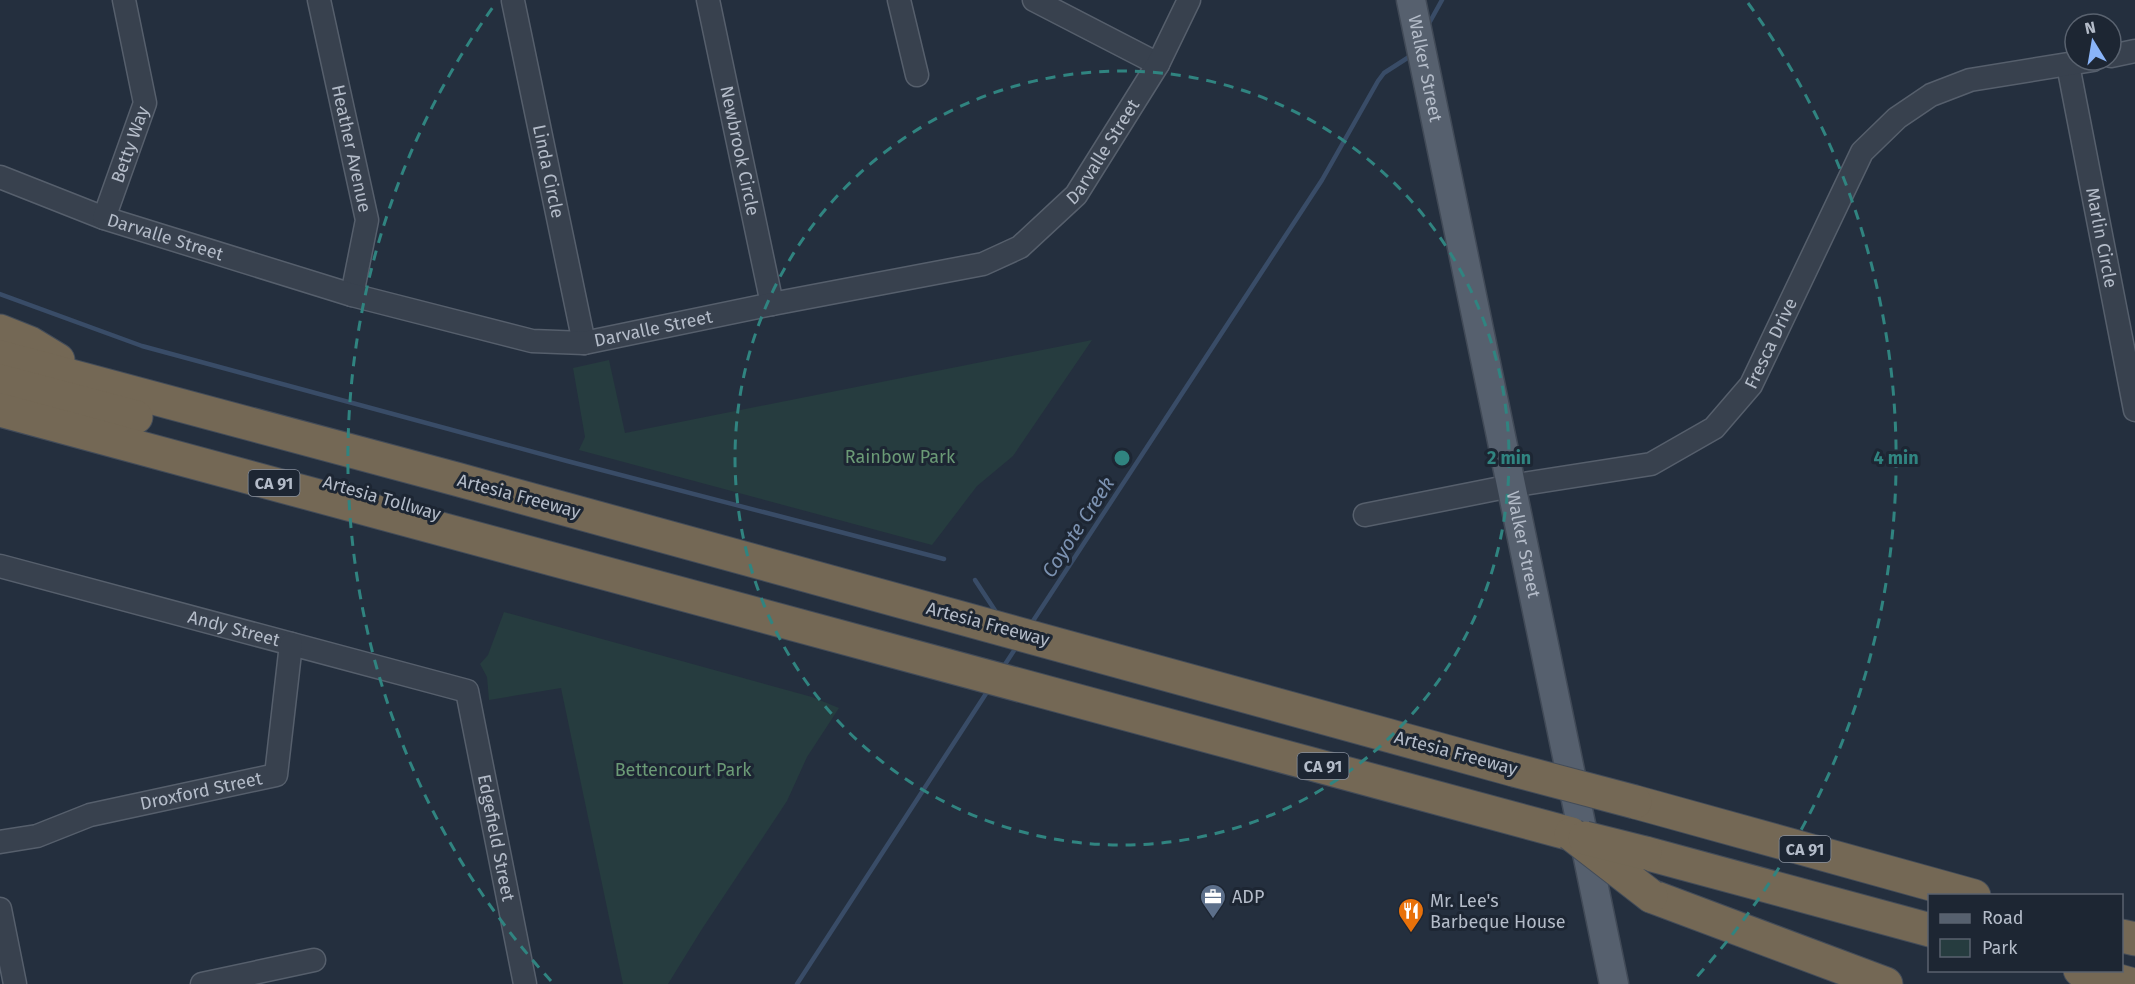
<svg xmlns="http://www.w3.org/2000/svg" width="2135" height="984" viewBox="0 0 2135 984" font-family="'Fira Sans',sans-serif">
<style>
.green{fill:#263c3f}
.lines{fill:none;stroke-linecap:round;stroke-linejoin:round}
.stream{stroke:#394c67;stroke-width:4.5}
.minor-casing{stroke:#565f6c;stroke-width:25}
.major-casing{stroke:#414a57;stroke-width:31}
.highway-casing{stroke:#434c59;stroke-width:35}
.minor{stroke:#38414e;stroke-width:22}
.major{stroke:#56606e;stroke-width:28}
.highway{stroke:#746855;stroke-width:33}
.highway-bridge-casing{stroke:#434c59;stroke-width:35;stroke-linecap:butt}
.highway-bridge{stroke:#746855;stroke-width:33}
.ring{fill:none;stroke:#308480;stroke-width:3;stroke-dasharray:10 8}
.labels{text-anchor:middle;dominant-baseline:central;stroke-width:6;stroke-linejoin:round;paint-order:stroke}
.shield{fill:#1d2633;stroke:#878f9c;stroke-width:1.5}
.shield-label{font-size:16px;font-weight:bold;fill:#b4bcc9}
.street-label{font-size:18px;fill:#b4bcc9;stroke:#1d2633}
.park-label{font-size:18px;fill:#6b9a76;stroke:#1d2633}
.poi-label{font-size:18px;fill:#b4bcc9;stroke:#1d2633;text-anchor:start}
.water-label{font-size:20px;font-style:italic;fill:#7c92b1;stroke:#1d2633}
.centre{fill:#308480;stroke:#1d2633;stroke-width:3}
.ring-label{font-size:18px;text-anchor:middle;font-weight:bold;fill:#308480;stroke:#1d2633;stroke-width:6;stroke-linejoin:round;paint-order:stroke}
</style>
<rect width="100%" height="100%" fill="#242f3e"/>
<g class="green">
<path d="M 1092,340 L 1013,456 L 977,486 L 932,545 L 579,450 L 585,437 L 573,368 L 609,360 L 625,433 Z"/>
<path d="M 504,612 L 812,697 L 839,708 L 807,757 L 787,801 L 702,929 L 668,984 L 623,984 L 561,688 L 489,700 L 487,677 L 480,664 L 488,655 Z"/>
</g>
<g class="lines">
<g class="stream">
<path d="M 1427,27 L 1442,0"/>
<path d="M 0,294 L 142,346 L 567,461 L 944,559"/>
<path d="M 975,580 L 998,615"/>
<path d="M 1031,624 L 1322,180 L 1378,81 L 1384,73 L 1412,55"/>
<path d="M 1002,669 L 1017,646"/>
<path d="M 797,984 L 989,689"/>
</g>
<defs>
<g id="minor">
<path id="s1" d="M 319,0 L 367,220 L 352,295"/>
<path id="s2" d="M 708,0 L 772,304"/>
<path d="M 899,0 L 917,75"/>
<path d="M 1034,0 L 1158,64"/>
<path id="s3" d="M 513,1 L 584,343"/>
<path d="M 2111,56 L 2135,51"/>
<path id="s4" d="M 2068,65 L 2135,410"/>
<path id="s5" d="M 0,177 L 104,218 L 352,295 L 532,341 L 584,343 L 772,304 L 983,264 L 1020,247 L 1076,195 L 1158,64 L 1189,0"/>
<path id="s6" d="M 104,218 L 145,103 L 124,0"/>
<path id="s7" d="M 1365,515 L 1511,486 L 1651,464 L 1714,428 L 1751,385 L 1862,152 L 1897,118 L 1931,95 L 1970,80 L 2093,60"/>
<path id="s8" d="M 0,566 L 467,691 L 525,984"/>
<path id="s9" d="M 0,842 L 37,836 L 90,815 L 276,775 L 291,644"/>
<path d="M 0,909 L 15,984"/>
<path d="M 202,984 L 314,960"/>
</g>
<g id="major">
<path id="s10" d="M 1411,0 L 1614,984"/>
</g>
<g id="highway">
<path d="M 0,331 L 30,343 L 58,360"/>
<path d="M 0,357 L 456,479 L 1514,770"/>
<path d="M 0,381 L 136,417"/>
<path d="M 0,410 L 1571,834"/>
<path d="M 1635,802 L 1974,896"/>
<path d="M 1645,853 L 1930,930"/>
<path d="M 1651,896 L 1886,984"/>
<path d="M 2122,936 L 2135,939"/>
<path d="M 2080,970 L 2130,984"/>
</g>
</defs>
<use href="#minor" class="minor-casing"/>
<use href="#major" class="major-casing"/>
<use href="#highway" class="highway-casing"/>
<use href="#minor" class="minor"/>
<use href="#major" class="major"/>
<use href="#highway" class="highway"/>
<defs>
<g id="highway-bridge">
<path d="M 1514,770 L 1635,802"/>
<path d="M 1571,834 L 1651,896"/>
<path d="M 1585,838 L 1645,853"/>
</g>
</defs>
<use href="#highway-bridge" class="highway-bridge-casing"/>
<use href="#highway-bridge" class="highway-bridge"/>
</g>
<g class="ring">
<circle cx="1122" cy="458" r="387"/>
<path d="M551 981A774 774 0 0 1 496 3M1748 3A774 774 0 0 1 1693 981"/>
</g>
<defs>
<symbol id="office-pin" viewBox="-11 -11 22 30"><path d="M0 17L-7.5 6A9.5 9.5 0 1 1 7.5 6Z" fill="#5c6f8a" stroke="#1d2633"/><path d="M-6-3h4V-5.5h4V-3h4V5H-6ZM-1-4.5V-3h2v-1.5ZM-6 0V1H6V0Z" fill="#fff"/></symbol>
<symbol id="restaurant-pin" viewBox="-11 -11 22 30"><path d="M0 17L-7.5 6A9.5 9.5 0 1 1 7.5 6Z" fill="#e8710a" stroke="#1d2633"/><path d="M-5-6h1v4h1v-4h1v4h1v-4h1v5L-1.5 .5V6h-2V.5L-5-1ZM5-6V6H3V1.5H1.5Q1.5-4 5-6Z" fill="#fff"/></symbol>
</defs>
<g fill-rule="evenodd">
<use href="#office-pin" x="1198" y="882" width="30" height="40"/>
<use href="#restaurant-pin" x="1396" y="896" width="30" height="40"/>
</g>
<g class="labels">
<g class="shield">
<rect x="248.5" y="470" width="51" height="26" rx="4.5"/>
<rect x="1297.5" y="753" width="51" height="26" rx="4.5"/>
<rect x="1779.5" y="836" width="51" height="26" rx="4.5"/>
</g>
<g class="shield-label">
<text x="274" y="483">CA 91</text>
<text x="1323" y="766">CA 91</text>
<text x="1805" y="849">CA 91</text>
</g>
<g class="street-label">
<text stroke="none"><textPath href="#s10" startOffset="70">Walker Street</textPath></text>
<text stroke="none"><textPath href="#s6" startOffset="78">Betty Way</textPath></text>
<text stroke="none"><textPath href="#s1" startOffset="152">Heather Avenue</textPath></text>
<text stroke="none"><textPath href="#s5" startOffset="1184">Darvalle Street</textPath></text>
<text stroke="none"><textPath href="#s2" startOffset="154">Newbrook Circle</textPath></text>
<text stroke="none"><textPath href="#s3" startOffset="174">Linda Circle</textPath></text>
<text stroke="none"><textPath href="#s5" startOffset="176">Darvalle Street</textPath></text>
<text stroke="none"><textPath href="#s4" startOffset="176">Marlin Circle</textPath></text>
<text stroke="none"><textPath href="#s5" startOffset="680">Darvalle Street</textPath></text>
<text stroke="none"><textPath href="#s7" startOffset="466">Fresca Drive</textPath></text>
<text transform="translate(519 496) rotate(15)">Artesia Freeway</text>
<text transform="translate(382 498) rotate(16)">Artesia Tollway</text>
<text stroke="none"><textPath href="#s10" startOffset="556">Walker Street</textPath></text>
<text transform="translate(988 624) rotate(15)">Artesia Freeway</text>
<text stroke="none"><textPath href="#s8" startOffset="242">Andy Street</textPath></text>
<text transform="translate(1456 753) rotate(15)">Artesia Freeway</text>
<text stroke="none"><textPath href="#s9" startOffset="208">Droxford Street</textPath></text>
<text stroke="none"><textPath href="#s8" startOffset="633">Edgefield Street</textPath></text>
</g>
<g class="park-label">
<text x="900" y="457">Rainbow Park</text>
<text x="683" y="770">Bettencourt Park</text>
</g>
<g class="poi-label">
<text x="1232" y="897">ADP</text>
<text x="1430" y="901">Mr. Lee's<tspan x="1430" dy="21">Barbeque House</tspan></text>
</g>
<g class="water-label">
<text transform="translate(1078 527) rotate(-57)">Coyote Creek</text>
</g>
</g>
<circle cx="1122" cy="458" r="9" class="centre"/>
<g class="ring-label">
<text x="1509" y="464">2 min</text>
<text x="1896" y="464">4 min</text>
</g>
<rect x="1928" y="894" width="195" height="78" fill="#1d2633" stroke="#59626f" stroke-width="1.5"/>
<rect x="1940" y="914" width="30" height="9" fill="#56606e" stroke="#59626f" stroke-width="1.5"/>
<text x="1982" y="924" font-size="18" fill="#b4bcc9">Road</text>
<rect x="1940" y="939" width="30" height="18" fill="#263c3f" stroke="#59626f" stroke-width="1.5"/>
<text x="1982" y="954" font-size="18" fill="#b4bcc9">Park</text>
<g transform="translate(2093 42) rotate(349)"><circle r="28" fill="#1d2633" stroke="#59626f" stroke-width="1.5"/>
<path d="M0-4.5L10 22L0 15L-10 22Z" fill="#8ab4f8"/>
<text y="-9" font-size="16" font-weight="bold" text-anchor="middle" fill="#b4bcc9">N</text>
</g>
</svg>
